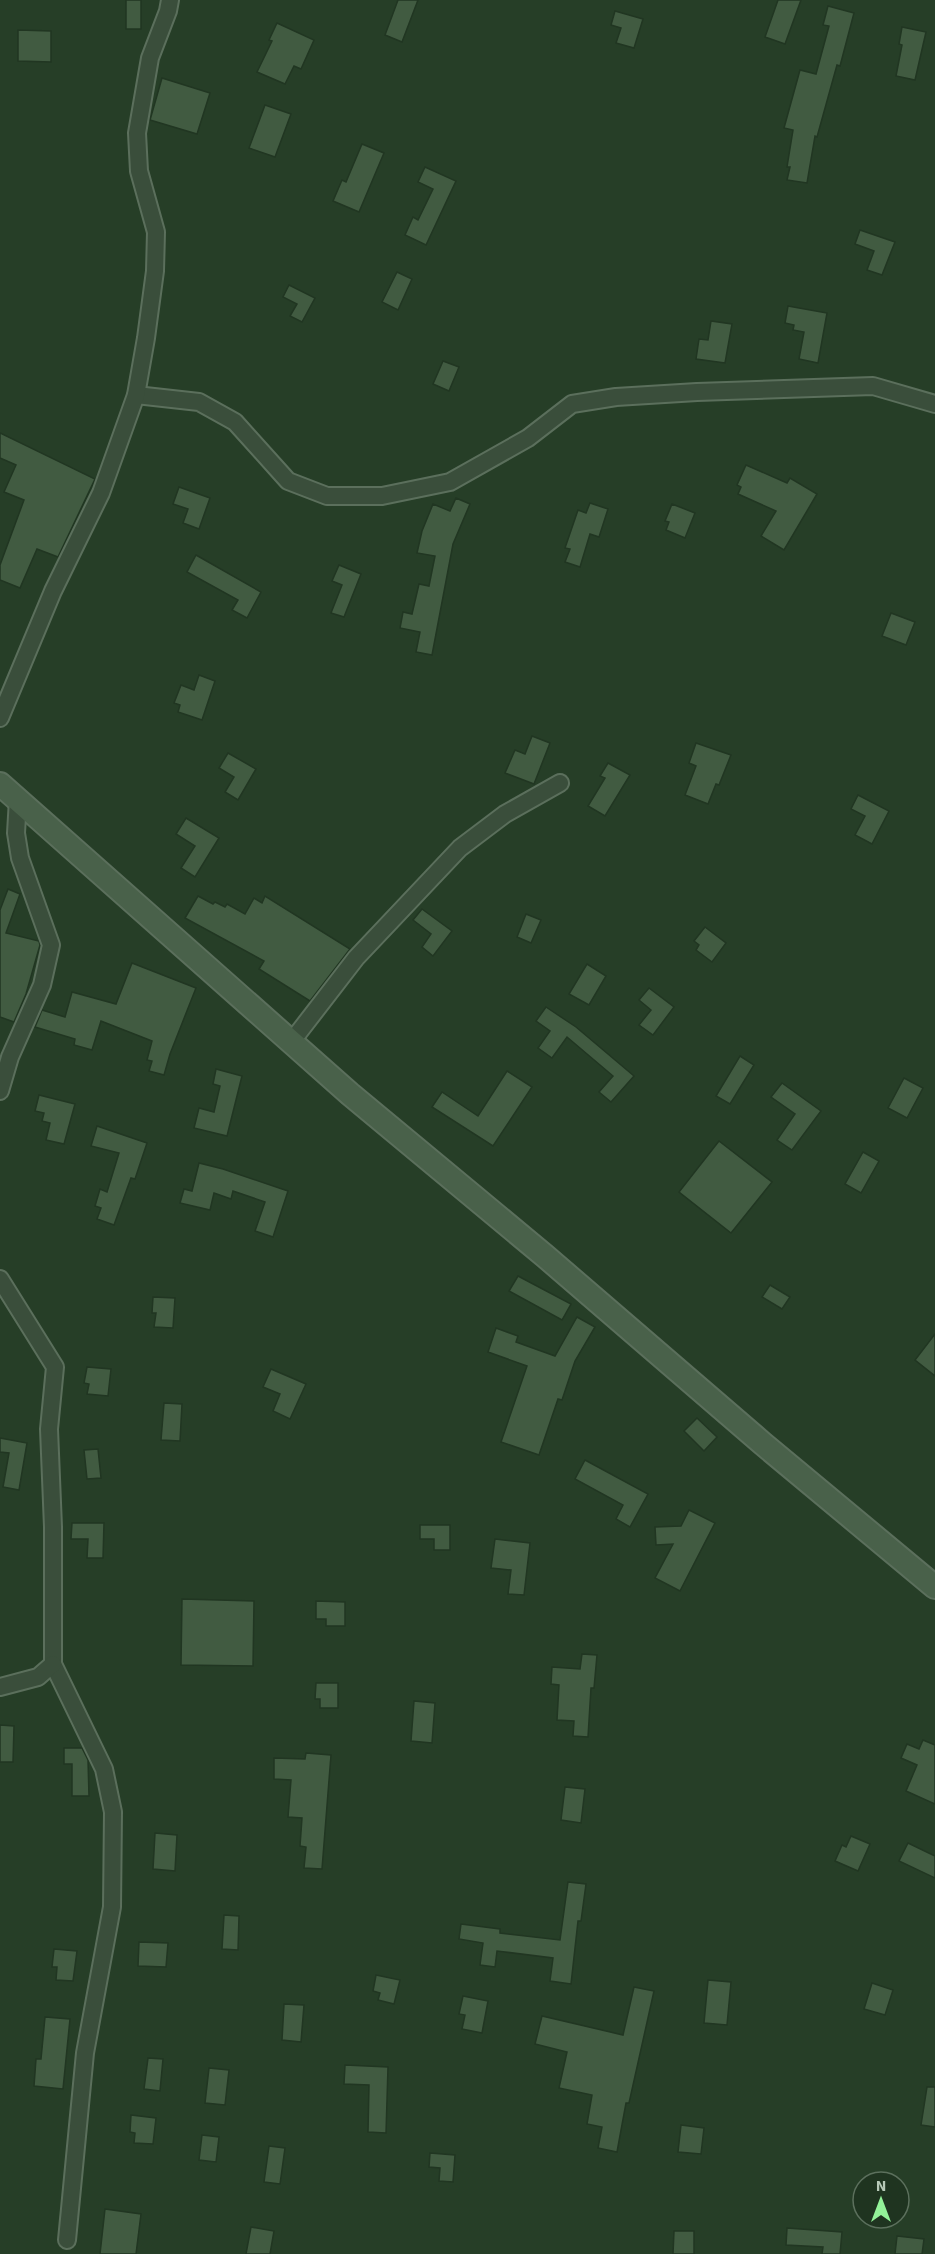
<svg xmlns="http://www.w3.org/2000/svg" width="935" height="2254" viewBox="0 0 935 2254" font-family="'Source Sans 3',sans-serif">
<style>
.building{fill:#415b41;stroke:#213622;stroke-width:1.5}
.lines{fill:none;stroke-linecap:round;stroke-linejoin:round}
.street-casing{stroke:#5b6f5c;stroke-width:20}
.secondary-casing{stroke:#5b6f5c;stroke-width:26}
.street{stroke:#3a4e3b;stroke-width:16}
.secondary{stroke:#49614a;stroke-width:22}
</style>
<rect width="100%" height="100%" fill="#263e27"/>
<g class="building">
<rect x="126" y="0" width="15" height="29"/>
<path d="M 398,0 L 418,0 L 402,42 L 385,35 Z"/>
<path d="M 778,0 L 801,0 L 785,44 L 765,37 Z"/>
<path d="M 828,6 L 854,13 L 840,66 L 837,65 L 817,137 L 815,136 L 807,183 L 787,180 L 790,167 L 787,167 L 793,130 L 784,128 L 800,70 L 816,74 L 829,26 L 823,25 Z"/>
<path d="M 615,11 L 643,19 L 634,48 L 616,43 L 621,28 L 611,25 Z"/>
<path d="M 277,23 L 314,40 L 301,69 L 294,66 L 285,84 L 257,72 L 272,41 L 269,40 Z"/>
<path d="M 902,27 L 926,32 L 915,80 L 896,76 L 902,45 L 899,44 Z"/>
<path d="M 18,30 L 51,31 L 51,62 L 18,61 Z"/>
<path d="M 162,78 L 210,93 L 197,134 L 150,120 Z"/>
<path d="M 265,105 L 291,114 L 275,157 L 249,148 Z"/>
<path d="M 362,144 L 384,153 L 359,212 L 333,201 L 342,180 L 346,182 Z"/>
<path d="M 425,167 L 456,181 L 426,245 L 405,235 L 413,217 L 418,220 L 433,189 L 418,182 Z"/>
<path d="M 860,230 L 895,242 L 882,275 L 867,270 L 874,251 L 855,244 Z"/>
<path d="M 397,272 L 412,279 L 398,310 L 382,302 Z"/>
<path d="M 289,285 L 315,298 L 302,322 L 290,316 L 297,304 L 283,297 Z"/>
<path d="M 788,306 L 827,313 L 818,363 L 799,359 L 804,332 L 793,330 L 794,325 L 785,323 Z"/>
<path d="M 711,321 L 732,324 L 725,363 L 696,359 L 699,339 L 708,340 Z"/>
<path d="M 443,361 L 459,367 L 449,391 L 433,384 Z"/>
<path d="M 0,433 L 95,479 L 58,557 L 37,549 L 20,588 L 0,580 L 0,565 L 24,500 L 4,492 L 16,465 L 0,458 Z"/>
<path d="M 746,465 L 787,483 L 790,478 L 817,494 L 784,550 L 761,536 L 776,511 L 738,494 L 741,487 L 737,485 Z"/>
<path d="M 179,487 L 210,498 L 199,529 L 183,523 L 188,509 L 173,504 Z"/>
<path d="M 456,498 L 470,504 L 453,544 L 432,655 L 416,652 L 420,632 L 400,628 L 403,612 L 412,614 L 419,584 L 429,586 L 435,556 L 417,553 L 422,531 L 433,504 L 450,511 Z"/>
<path d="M 590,503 L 608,509 L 599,537 L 590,534 L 580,567 L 565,562 L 570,549 L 565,548 L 578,510 L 586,513 Z"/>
<path d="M 672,504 L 695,513 L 685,538 L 666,530 L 669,522 L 665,521 Z"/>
<path d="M 196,555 L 261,592 L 247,618 L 232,610 L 238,600 L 187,572 Z"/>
<path d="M 339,565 L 361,574 L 344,617 L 331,613 L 342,585 L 332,581 Z"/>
<path d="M 891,613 L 915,622 L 906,645 L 882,636 Z"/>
<path d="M 199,675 L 215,681 L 202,720 L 178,712 L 180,705 L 174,703 L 181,685 L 194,690 Z"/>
<path d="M 532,736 L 550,743 L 534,784 L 505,773 L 515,750 L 525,754 Z"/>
<path d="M 696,743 L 731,755 L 719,785 L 716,784 L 708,804 L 685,795 L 696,766 L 689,763 Z"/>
<path d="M 228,753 L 256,769 L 238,800 L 225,792 L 234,777 L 219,768 Z"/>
<path d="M 608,763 L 630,775 L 605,816 L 588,806 L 605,778 L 600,776 Z"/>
<path d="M 858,795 L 889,811 L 872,844 L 855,835 L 865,816 L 851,809 Z"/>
<path d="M 186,818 L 219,838 L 195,877 L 181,868 L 195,846 L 176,834 Z"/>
<path d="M 8,889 L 20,894 L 6,933 L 39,941 L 40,945 L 26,994 L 14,1022 L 0,1017 L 0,910 Z"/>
<path d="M 198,896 L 213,904 L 215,902 L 225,907 L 227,904 L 245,914 L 254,898 L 262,903 L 265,896 L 350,949 L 310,1001 L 259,969 L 264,961 L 185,918 Z"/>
<path d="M 422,909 L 452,931 L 433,956 L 422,947 L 431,934 L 413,920 Z"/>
<path d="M 526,914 L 541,920 L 531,943 L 517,937 Z"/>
<path d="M 705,927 L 726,943 L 712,962 L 696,950 L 699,945 L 694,941 Z"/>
<path d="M 132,963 L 196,988 L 170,1054 L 164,1075 L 149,1071 L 152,1061 L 147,1060 L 152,1041 L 101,1021 L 92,1050 L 74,1045 L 75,1039 L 35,1027 L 42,1010 L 65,1017 L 72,992 L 116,1004 Z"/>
<path d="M 587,964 L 606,976 L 589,1005 L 569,994 Z"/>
<path d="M 649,988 L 674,1007 L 653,1035 L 639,1025 L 651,1010 L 639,1000 Z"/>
<path d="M 546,1007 L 576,1027 L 634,1076 L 611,1102 L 599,1092 L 613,1076 L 567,1037 L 552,1058 L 538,1048 L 550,1031 L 536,1021 Z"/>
<path d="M 740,1056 L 754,1065 L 730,1104 L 716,1096 Z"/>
<path d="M 216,1069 L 242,1076 L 227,1136 L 194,1128 L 199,1108 L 214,1112 L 220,1086 L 213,1084 Z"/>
<path d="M 507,1071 L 532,1087 L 493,1146 L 432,1107 L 442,1092 L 478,1116 Z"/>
<path d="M 904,1078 L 923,1088 L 907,1118 L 888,1108 Z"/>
<path d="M 782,1083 L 821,1111 L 792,1150 L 777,1140 L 795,1114 L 771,1097 Z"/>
<path d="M 39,1095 L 75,1104 L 64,1144 L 46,1140 L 50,1123 L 42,1121 L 44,1113 L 35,1111 Z"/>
<path d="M 97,1126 L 147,1143 L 135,1179 L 131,1178 L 114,1225 L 97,1219 L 101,1208 L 95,1206 L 100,1189 L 107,1192 L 119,1153 L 91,1146 Z"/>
<path d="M 719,1141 L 772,1182 L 731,1233 L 679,1192 Z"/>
<path d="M 863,1152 L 879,1161 L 861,1193 L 845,1184 Z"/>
<path d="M 199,1163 L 223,1169 L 288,1191 L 273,1237 L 255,1231 L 265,1202 L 233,1191 L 231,1199 L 214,1193 L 210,1210 L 180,1203 L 184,1189 L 192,1191 Z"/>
<path d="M 518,1276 L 571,1304 L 562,1320 L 509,1291 Z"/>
<path d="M 770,1285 L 790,1297 L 782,1309 L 762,1297 Z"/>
<path d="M 153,1297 L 175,1298 L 173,1328 L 154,1327 L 156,1313 L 152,1313 Z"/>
<path d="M 577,1317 L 595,1327 L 575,1361 L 562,1400 L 558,1399 L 539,1455 L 501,1442 L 527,1366 L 488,1352 L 496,1328 L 518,1336 L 516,1342 L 555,1356 Z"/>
<path d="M 935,1334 L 935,1376 L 915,1360 Z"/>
<path d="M 87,1367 L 111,1369 L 108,1396 L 87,1394 L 89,1384 L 84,1383 Z"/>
<path d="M 271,1369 L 306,1384 L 290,1419 L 273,1411 L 280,1394 L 263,1387 Z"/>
<path d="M 164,1403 L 182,1404 L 180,1441 L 161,1440 Z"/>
<path d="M 697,1418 L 717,1437 L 704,1451 L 684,1431 Z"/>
<path d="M 0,1438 L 27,1443 L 19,1490 L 3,1487 L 9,1453 L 0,1452 Z"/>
<path d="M 98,1449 L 101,1478 L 87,1479 L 84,1450 Z"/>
<path d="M 585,1460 L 648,1494 L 630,1527 L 616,1519 L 623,1505 L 575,1479 Z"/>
<path d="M 689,1510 L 715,1523 L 680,1591 L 655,1578 L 673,1544 L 656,1545 L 655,1527 L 681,1526 Z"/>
<path d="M 72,1523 L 104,1523 L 103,1558 L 87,1558 L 88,1539 L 71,1539 Z"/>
<path d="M 420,1525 L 450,1525 L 450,1550 L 434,1550 L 434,1539 L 420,1539 Z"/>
<path d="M 495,1539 L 530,1543 L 524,1595 L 508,1594 L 511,1570 L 491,1568 Z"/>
<path d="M 182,1599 L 254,1601 L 253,1666 L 181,1665 Z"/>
<path d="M 316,1601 L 345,1602 L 345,1626 L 326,1626 L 326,1619 L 316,1619 Z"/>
<path d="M 582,1654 L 597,1655 L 594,1688 L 591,1688 L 588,1737 L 573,1736 L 574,1721 L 557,1720 L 559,1685 L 551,1684 L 552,1667 L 580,1669 Z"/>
<path d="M 316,1683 L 338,1683 L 338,1708 L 320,1708 L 320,1699 L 315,1699 Z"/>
<path d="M 414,1701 L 435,1703 L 432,1743 L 411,1741 Z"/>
<path d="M 0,1725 L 14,1726 L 13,1762 L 0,1762 Z"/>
<path d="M 923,1740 L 935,1745 L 935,1804 L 906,1791 L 917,1765 L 901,1758 L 907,1744 L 919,1749 Z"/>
<path d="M 64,1748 L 82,1748 L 88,1760 L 89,1796 L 72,1796 L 72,1764 L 64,1764 Z"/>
<path d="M 306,1753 L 331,1755 L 322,1869 L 304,1868 L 306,1847 L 300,1846 L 302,1818 L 288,1817 L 291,1780 L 274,1779 L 274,1758 L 305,1759 Z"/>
<path d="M 565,1787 L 585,1789 L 581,1823 L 561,1820 Z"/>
<path d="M 155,1833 L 177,1835 L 175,1871 L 153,1869 Z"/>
<path d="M 851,1836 L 870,1844 L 858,1871 L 835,1861 L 842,1845 L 846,1847 Z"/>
<path d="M 908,1843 L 935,1856 L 935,1878 L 899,1861 Z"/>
<path d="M 568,1882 L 586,1884 L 581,1921 L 578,1921 L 571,1984 L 550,1981 L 553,1958 L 497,1951 L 495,1967 L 480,1965 L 483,1943 L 459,1939 L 461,1924 L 500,1929 L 500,1933 L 560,1940 Z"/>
<path d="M 224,1915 L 239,1916 L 238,1950 L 222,1949 Z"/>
<path d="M 139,1942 L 168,1943 L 166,1967 L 138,1966 Z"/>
<path d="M 54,1949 L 77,1951 L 73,1981 L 56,1980 L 57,1967 L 52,1967 Z"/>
<path d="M 376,1975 L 400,1980 L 394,2004 L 378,2000 L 380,1993 L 373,1991 Z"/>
<path d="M 708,1980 L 731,1982 L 727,2025 L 704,2023 Z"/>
<path d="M 872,1983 L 893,1990 L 885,2015 L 864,2009 Z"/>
<path d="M 634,1987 L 654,1991 L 629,2103 L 626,2103 L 617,2152 L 598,2148 L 602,2127 L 587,2124 L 592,2095 L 559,2088 L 567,2052 L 535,2044 L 542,2016 L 623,2035 Z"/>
<path d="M 463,1996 L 488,2001 L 482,2033 L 462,2029 L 465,2015 L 459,2014 Z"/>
<path d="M 284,2004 L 304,2005 L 301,2042 L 282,2040 Z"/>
<path d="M 45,2017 L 70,2019 L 63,2089 L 34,2086 L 36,2059 L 41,2059 Z"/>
<path d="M 148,2058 L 163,2059 L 160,2091 L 144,2089 Z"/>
<path d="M 345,2065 L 388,2067 L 386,2133 L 368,2132 L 369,2085 L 344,2084 Z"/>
<path d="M 209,2068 L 229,2070 L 225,2105 L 205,2103 Z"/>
<path d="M 927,2087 L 935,2087 L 935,2127 L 921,2125 Z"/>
<path d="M 131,2115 L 156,2118 L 153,2144 L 134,2143 L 135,2133 L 130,2132 Z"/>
<path d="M 681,2125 L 704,2128 L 701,2154 L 678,2152 Z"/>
<path d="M 202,2135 L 219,2137 L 216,2162 L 199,2160 Z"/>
<path d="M 269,2146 L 285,2148 L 280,2184 L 264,2182 Z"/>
<path d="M 430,2153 L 455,2155 L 453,2182 L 439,2181 L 440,2168 L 429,2167 Z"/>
<path d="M 105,2209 L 141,2214 L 136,2254 L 100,2254 Z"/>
<path d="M 251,2227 L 274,2231 L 270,2254 L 246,2254 Z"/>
<path d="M 787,2228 L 842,2232 L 840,2254 L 822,2254 L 823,2247 L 786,2245 Z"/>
<path d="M 674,2231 L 694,2231 L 694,2254 L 673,2254 Z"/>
<path d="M 897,2236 L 924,2239 L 922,2254 L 895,2254 Z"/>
</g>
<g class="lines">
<defs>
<g id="street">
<path d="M 136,395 L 199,402 L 235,422 L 288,481 L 327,496 L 382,496 L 450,482 L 528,438 L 572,404 L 616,397 L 697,392 L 873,386 L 935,404"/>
<path d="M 0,718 L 53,591 L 101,493 L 136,395 L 146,338 L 155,271 L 156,232 L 139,171 L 137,133 L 150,58 L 168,11 L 170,0"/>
<path d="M 292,1041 L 356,958 L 460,848 L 505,814 L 560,783"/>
<path d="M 0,1091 L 10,1057 L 42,985 L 51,945 L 20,858 L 16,833 L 18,799"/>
<path d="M 0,1279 L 55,1367 L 49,1429 L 53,1527 L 53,1664 L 104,1769 L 113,1812 L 112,1907 L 85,2053 L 67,2240"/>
<path d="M 0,1687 L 38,1677 L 53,1664"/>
</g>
<path id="secondary" d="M 0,784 L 350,1094 L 545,1256 L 762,1443 L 935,1587"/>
</defs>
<use href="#street" class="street-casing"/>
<use href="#secondary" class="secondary-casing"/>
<use href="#street" class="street"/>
<use href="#secondary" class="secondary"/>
</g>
<g transform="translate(881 2200)"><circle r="28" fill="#1f3420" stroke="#5c705d" stroke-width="1.5"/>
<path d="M0-4.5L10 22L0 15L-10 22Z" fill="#92f298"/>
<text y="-9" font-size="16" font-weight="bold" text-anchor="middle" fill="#b7c9b8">N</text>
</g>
</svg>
